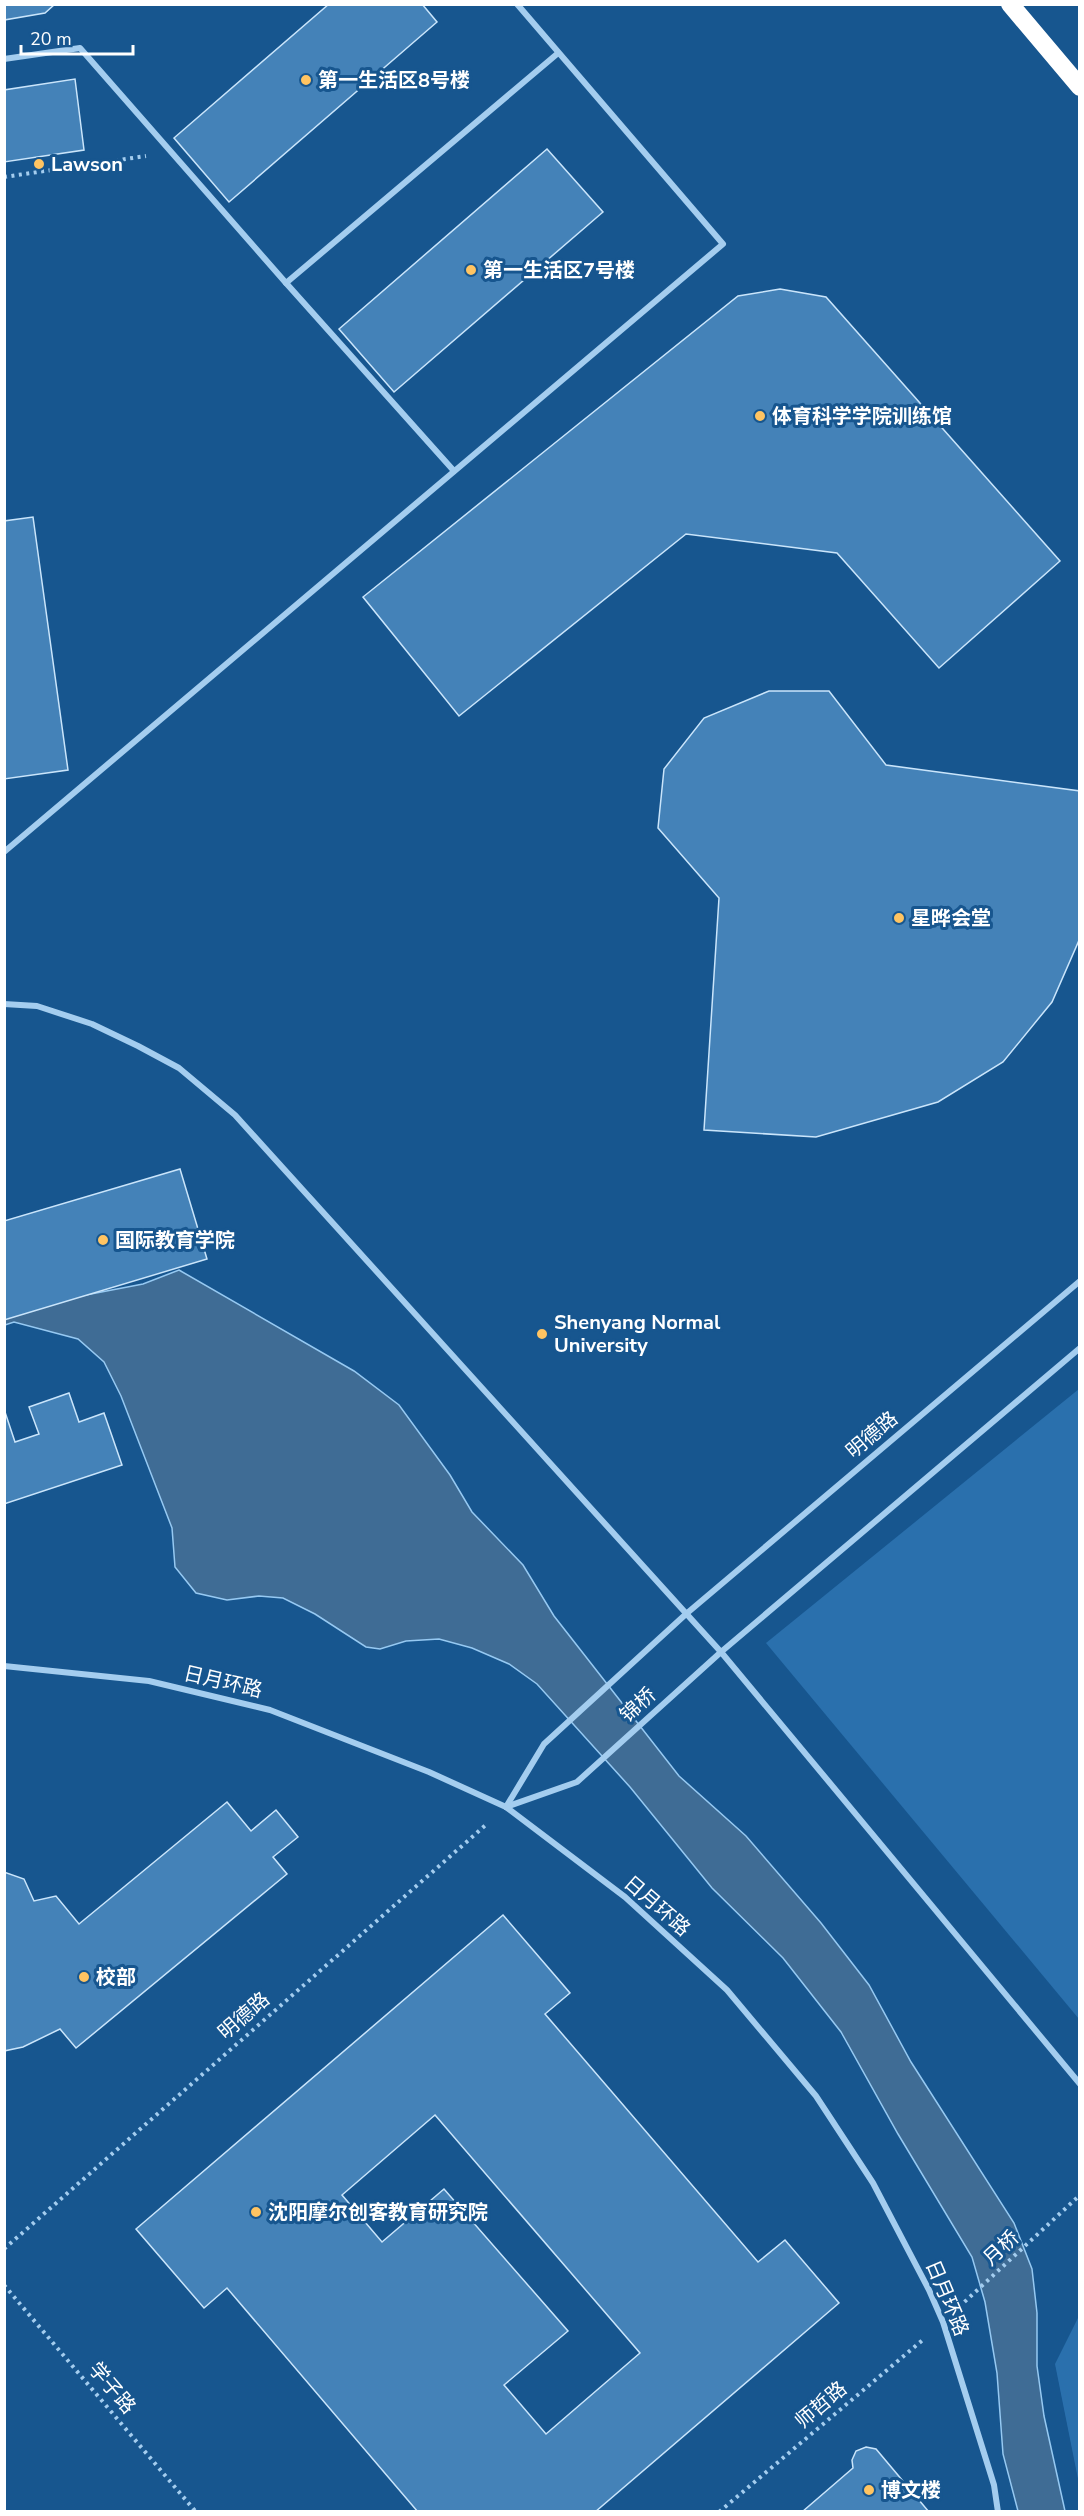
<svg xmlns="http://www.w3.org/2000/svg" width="1084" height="2516" viewBox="0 0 1084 2516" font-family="'Nunito Sans','Noto Sans SC',sans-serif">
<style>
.green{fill:#2a70ad}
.water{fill:#3f6c95;stroke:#96c9f2;stroke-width:1.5}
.building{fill:#4482b8;stroke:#cae5fb;stroke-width:1.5;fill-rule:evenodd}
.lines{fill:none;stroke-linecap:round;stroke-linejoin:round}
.path{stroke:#a4cdef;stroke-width:4;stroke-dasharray:3 4.5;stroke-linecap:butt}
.street{stroke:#a4cdef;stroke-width:6}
.highway{stroke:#fff;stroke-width:18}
.poi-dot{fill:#ffc462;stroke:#17568f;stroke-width:2}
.labels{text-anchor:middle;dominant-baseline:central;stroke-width:6;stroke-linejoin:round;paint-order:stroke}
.poi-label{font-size:20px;font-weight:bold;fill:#fff;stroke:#17568f;text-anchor:start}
.street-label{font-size:20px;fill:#fff;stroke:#17568f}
</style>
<rect width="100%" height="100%" fill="#17568f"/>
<g class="green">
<path d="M 1079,1389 L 1079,2019 L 766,1643 Z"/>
<path d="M 1079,2316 L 1079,2484 L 1055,2364 Z"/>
</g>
<path class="water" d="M 179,1270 L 354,1371 L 399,1405 L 450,1475 L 472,1512 L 523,1565 L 554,1616 L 679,1776 L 746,1836 L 821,1923 L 869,1985 L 911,2062 L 1014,2223 L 1032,2269 L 1037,2313 L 1037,2366 L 1044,2416 L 1065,2511 L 1018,2511 L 1003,2454 L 997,2373 L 985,2302 L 972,2257 L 898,2134 L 841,2032 L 783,1958 L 712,1888 L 630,1787 L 537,1684 L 509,1664 L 472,1648 L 439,1639 L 406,1641 L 380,1649 L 366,1647 L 315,1614 L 283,1598 L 259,1596 L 227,1600 L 196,1593 L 175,1567 L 172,1528 L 121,1396 L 104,1362 L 78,1339 L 14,1322 L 5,1325 L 4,1312 L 18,1308 L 143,1284 Z"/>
<g class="building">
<path d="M 4,4 L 55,4 L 45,13 L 4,20 Z"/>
<path d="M 329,4 L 422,4 L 437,22 L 229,202 L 174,138 Z"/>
<path d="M 75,79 L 84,150 L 4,162 L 4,90 Z"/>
<path d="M 547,149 L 603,212 L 394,392 L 339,329 Z"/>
<path d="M 780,289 L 826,297 L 1060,561 L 939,668 L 837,553 L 686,534 L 459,716 L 363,597 L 738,296 Z"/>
<path d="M 33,517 L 68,770 L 4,779 L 4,521 Z"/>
<path d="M 769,691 L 829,691 L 886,765 L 1080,791 L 1080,938 L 1052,1002 L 1003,1062 L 938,1102 L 816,1137 L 704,1130 L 719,898 L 658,828 L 664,769 L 704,718 Z"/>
<path d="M 180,1169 L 207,1259 L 4,1320 L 4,1221 Z"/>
<path d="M 69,1393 L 79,1422 L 104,1413 L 122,1465 L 4,1504 L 4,1409 L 15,1442 L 39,1434 L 29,1407 Z"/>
<path d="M 227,1802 L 251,1831 L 276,1810 L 298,1837 L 273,1857 L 287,1874 L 76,2048 L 60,2029 L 23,2047 L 4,2051 L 4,1872 L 24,1879 L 34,1901 L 56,1896 L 79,1924 Z"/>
<path d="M 503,1915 L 570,1993 L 545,2014 L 758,2262 L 785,2240 L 839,2303 L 595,2512 L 418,2512 L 227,2288 L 204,2308 L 136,2229 ZM 435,2115 L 640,2353 L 546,2434 L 504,2385 L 568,2331 L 444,2189 L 382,2242 L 342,2195 Z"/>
<path d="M 866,2447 L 876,2449 L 929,2512 L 802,2512 L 853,2468 L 852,2460 L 856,2451 Z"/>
</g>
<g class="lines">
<g class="path">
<path d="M 4,177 L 146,156"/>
<path d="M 4,2249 L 488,1823"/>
<path d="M 4,2285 L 196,2512"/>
<path d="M 959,2307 L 1080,2195"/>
<path d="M 719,2512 L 925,2338"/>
</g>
<g class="street">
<path d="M 4,59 L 80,48 L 286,283 L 454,471"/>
<path d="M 286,283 L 557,54"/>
<path d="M 4,852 L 723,244 L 517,4"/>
<path d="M 4,1004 L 37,1006 L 92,1024 L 138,1046 L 179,1068 L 235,1115 L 721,1652 L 1080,2084"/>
<path d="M 4,1666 L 149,1681 L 270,1710 L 429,1772 L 506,1807 L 625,1897 L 727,1990 L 816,2096 L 873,2183 L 929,2290 L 943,2322 L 994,2485 L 998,2512"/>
<path d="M 506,1807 L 544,1744 L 686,1614 L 1080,1281"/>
<path d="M 506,1807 L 577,1782 L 721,1652 L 1080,1348"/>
</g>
<path class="highway" d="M 1010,4 L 1080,87"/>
</g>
<g class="poi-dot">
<circle cx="306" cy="80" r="6"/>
<circle cx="39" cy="164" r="6"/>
<circle cx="471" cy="270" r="6"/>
<circle cx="760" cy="416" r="6"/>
<circle cx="899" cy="918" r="6"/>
<circle cx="103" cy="1240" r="6"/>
<circle cx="542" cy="1334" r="6"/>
<circle cx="84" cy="1977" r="6"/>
<circle cx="256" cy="2212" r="6"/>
<circle cx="869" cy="2490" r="6"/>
</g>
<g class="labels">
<g class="poi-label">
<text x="318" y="80">第一生活区8号楼</text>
<text x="51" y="164">Lawson</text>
<text x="483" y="270">第一生活区7号楼</text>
<text x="772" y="416">体育科学学院训练馆</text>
<text x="911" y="918">星晔会堂</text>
<text x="115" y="1240">国际教育学院</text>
<text x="554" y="1322">Shenyang Normal<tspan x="554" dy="23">University</tspan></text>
<text x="96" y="1977">校部</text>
<text x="268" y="2212">沈阳摩尔创客教育研究院</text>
<text x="881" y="2490">博文楼</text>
</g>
<g class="street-label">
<text transform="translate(872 1435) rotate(-40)">明德路</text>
<text transform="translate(223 1682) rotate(13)">日月环路</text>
<text transform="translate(638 1705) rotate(-42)">锦桥</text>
<text transform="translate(657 1906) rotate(41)">日月环路</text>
<text transform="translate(244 2016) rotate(-41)">明德路</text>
<text transform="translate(1001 2248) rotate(-43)">月桥</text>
<text transform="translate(947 2298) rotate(67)">日月环路</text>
<text transform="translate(112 2388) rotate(50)">学子路</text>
<text transform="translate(821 2405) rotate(-40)">师哲路</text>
</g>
</g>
<rect width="1084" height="2516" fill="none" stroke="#ffffff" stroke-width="12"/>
<path d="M21 45v9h112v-9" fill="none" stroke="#ffffff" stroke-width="3"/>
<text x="30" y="45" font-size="18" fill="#ffffff" stroke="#17568f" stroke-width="4.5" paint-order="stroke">20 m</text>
</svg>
